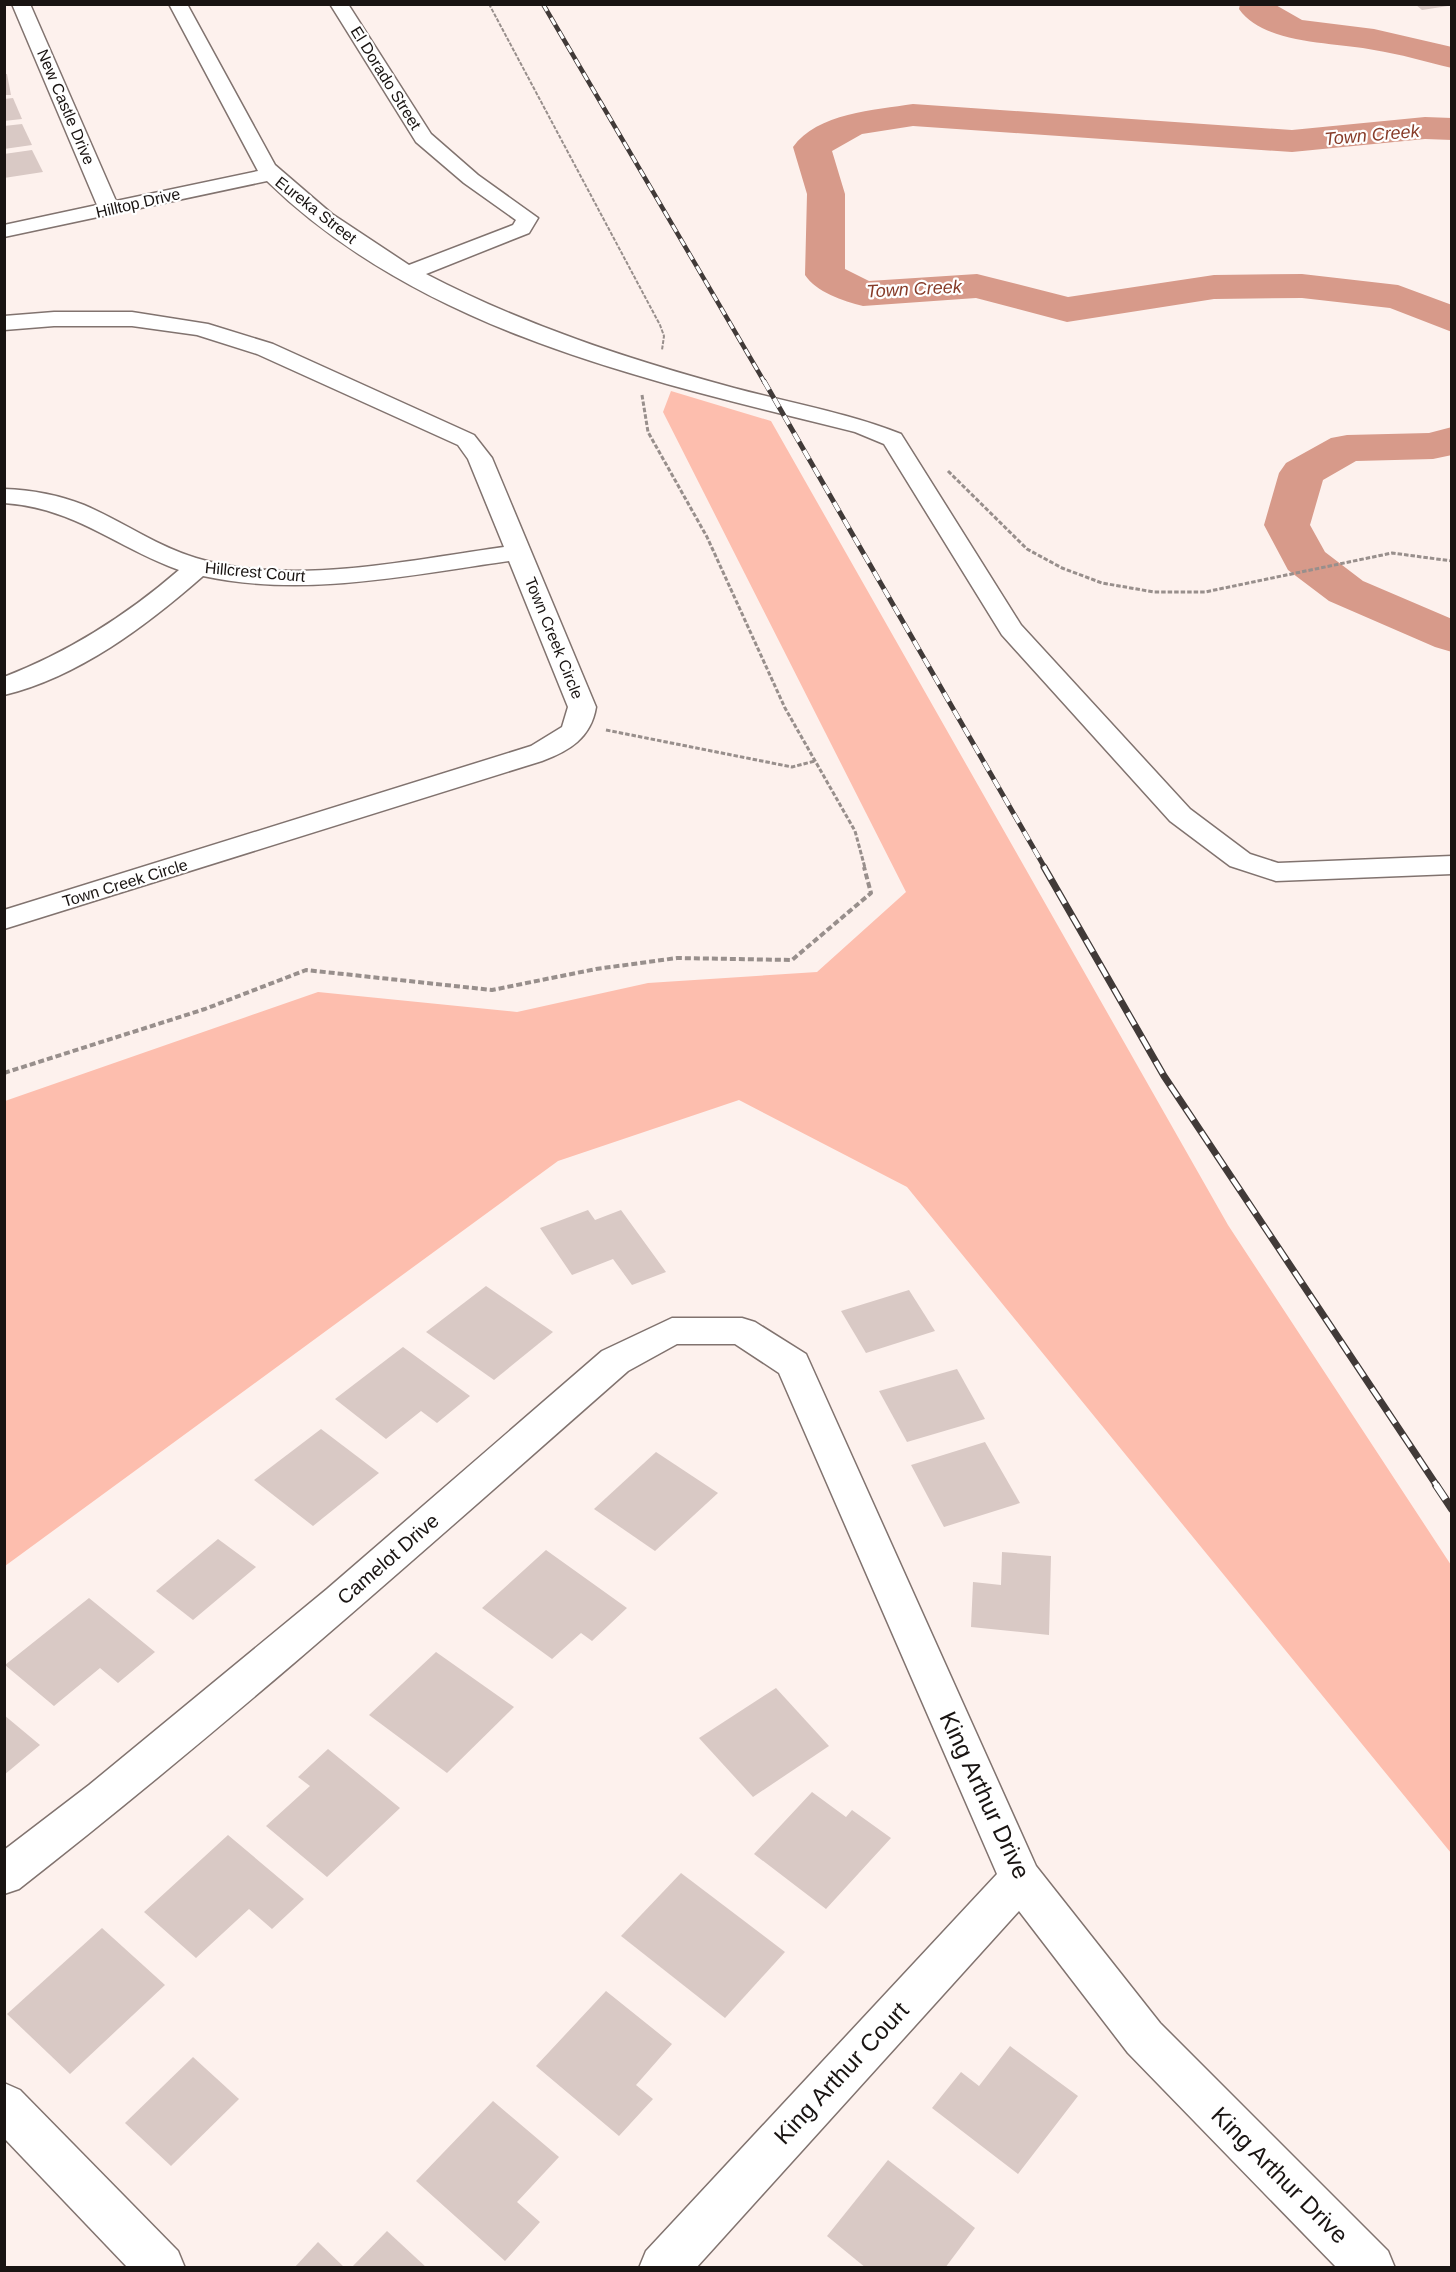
<svg xmlns="http://www.w3.org/2000/svg" width="1456" height="2272" viewBox="0 0 1456 2272" font-family="Helvetica,sans-serif">
<style>
.green{fill:#fdbeae}
.lines{fill:none;stroke-linecap:round;stroke-linejoin:round}
.river{fill:#d79a8a;fill-rule:evenodd}
.building{fill:#d9c9c5}
.minor-casing{stroke:#81736f;stroke-width:3}
.path-far2{stroke:#988f8c;stroke-width:2;stroke-dasharray:4 1.5;stroke-linecap:butt}
.path-far1{stroke:#988f8c;stroke-width:3;stroke-dasharray:4.5 2;stroke-linecap:butt}
.path{stroke:#988f8c;stroke-width:4;stroke-dasharray:6 3;stroke-linecap:butt}
.minor{fill:#fff;fill-rule:evenodd}
.rail-far3-casing{stroke:#413a38;stroke-width:4.5}
.rail-far2-casing{stroke:#413a38;stroke-width:5}
.rail-far1-casing{stroke:#413a38;stroke-width:7}
.rail-casing{stroke:#413a38;stroke-width:8}
.rail-far3{stroke:#fff;stroke-width:3;stroke-dasharray:8;stroke-linecap:butt}
.rail-far2{stroke:#fff;stroke-width:4;stroke-dasharray:10;stroke-linecap:butt}
.rail-far1{stroke:#fff;stroke-width:4.5;stroke-dasharray:14;stroke-linecap:butt}
.rail{stroke:#fff;stroke-width:6;stroke-dasharray:17;stroke-linecap:butt}
.labels{text-anchor:middle;dominant-baseline:central;stroke-width:4.5;stroke-linejoin:round;paint-order:stroke}
.far-street-label{font-size:16px;fill:#191412;stroke:#fff}
.far-water-label{font-size:18px;font-style:italic;fill:#873c29;stroke:#fff}
.street-label{font-size:20px;fill:#191412;stroke:#fff}
.near-street-label{font-size:24px;fill:#191412;stroke:#fff}
</style>
<rect width="100%" height="100%" fill="#fdf1ed"/>
<path class="green" d="M 671,391 L 771,421 L 1228,1225 L 1451,1565 L 1451,1853 L 907,1187 L 739,1100 L 558,1161 L 5,1566 L 5,1101 L 318,992 L 517,1012 L 648,983 L 817,972 L 906,892 L 663,412 Z"/>
<g class="lines">
<g class="river">
<path d="M 1240,4 L 1274,4 L 1302,20 L 1374,29 L 1452,47 L 1452,68 C 1426,62 1400,54 1374,50 C 1335,42 1264,45 1239,9 Z"/>
<path d="M 913,104 L 1292,130 L 1425,117 L 1452,118 L 1452,140 L 1425,139 L 1292,152 L 913,126 L 862,134 L 832,151 L 845,194 L 845,269 L 869,281 L 977,274 L 1068,297 L 1214,275 L 1302,274 L 1398,285 L 1452,305 L 1452,332 L 1390,308 L 1302,298 L 1214,299 L 1067,322 L 976,298 L 863,306 C 843,301 816,292 805,275 L 807,194 L 793,147 C 817,113 875,110 913,104 Z"/>
<path d="M 1452,427 L 1452,455 L 1433,459 L 1356,461 L 1323,480 L 1310,525 L 1325,552 L 1363,581 L 1452,619 L 1452,652 L 1435,647 L 1329,601 L 1288,570 L 1264,525 L 1279,473 L 1286,463 L 1331,438 L 1347,435 L 1429,433 Z"/>
</g>
</g>
<g class="building">
<path d="M 1415,4 L 1448,4 L 1448,6 L 1422,10 Z"/>
<path d="M 4,74 L 7,74 L 11,95 L 4,95 Z"/>
<path d="M 13,98 L 22,119 L 4,121 L 4,99 Z"/>
<path d="M 22,124 L 32,145 L 4,149 L 4,126 Z"/>
<path d="M 32,150 L 43,172 L 4,178 L 4,154 Z"/>
<path d="M 588,1210 L 595,1220 L 621,1210 L 666,1272 L 632,1285 L 613,1259 L 572,1275 L 540,1228 Z"/>
<path d="M 486,1286 L 553,1332 L 494,1380 L 426,1332 Z"/>
<path d="M 909,1290 L 935,1331 L 866,1353 L 841,1311 Z"/>
<path d="M 403,1347 L 470,1396 L 437,1423 L 421,1411 L 386,1439 L 335,1399 Z"/>
<path d="M 957,1369 L 985,1419 L 907,1442 L 879,1391 Z"/>
<path d="M 321,1429 L 379,1473 L 313,1526 L 254,1480 Z"/>
<path d="M 985,1442 L 1020,1503 L 944,1527 L 911,1465 Z"/>
<path d="M 656,1452 L 718,1493 L 655,1551 L 594,1509 Z"/>
<path d="M 218,1539 L 256,1567 L 193,1620 L 156,1591 Z"/>
<path d="M 546,1550 L 627,1608 L 592,1641 L 581,1633 L 552,1659 L 482,1608 Z"/>
<path d="M 1002,1552 L 1051,1556 L 1049,1635 L 971,1627 L 973,1582 L 1001,1585 Z"/>
<path d="M 89,1598 L 155,1652 L 118,1683 L 100,1668 L 54,1706 L 5,1665 Z"/>
<path d="M 436,1652 L 514,1707 L 447,1773 L 369,1715 Z"/>
<path d="M 776,1688 L 829,1746 L 753,1797 L 699,1738 Z"/>
<path d="M 4,1715 L 40,1745 L 4,1775 Z"/>
<path d="M 328,1749 L 400,1808 L 327,1877 L 266,1826 L 310,1786 L 298,1777 Z"/>
<path d="M 812,1792 L 846,1817 L 852,1810 L 891,1838 L 826,1909 L 754,1854 Z"/>
<path d="M 228,1835 L 304,1899 L 272,1929 L 249,1909 L 196,1958 L 144,1912 Z"/>
<path d="M 681,1873 L 785,1952 L 725,2018 L 621,1936 Z"/>
<path d="M 102,1928 L 165,1985 L 70,2074 L 7,2014 Z"/>
<path d="M 606,1991 L 672,2044 L 636,2085 L 653,2099 L 619,2136 L 536,2066 Z"/>
<path d="M 1010,2046 L 1078,2096 L 1018,2174 L 932,2108 L 961,2072 L 979,2086 Z"/>
<path d="M 193,2057 L 239,2099 L 171,2166 L 125,2123 Z"/>
<path d="M 493,2101 L 559,2157 L 517,2202 L 540,2222 L 505,2261 L 416,2181 Z"/>
<path d="M 888,2160 L 975,2228 L 945,2268 L 866,2268 L 827,2236 Z"/>
<path d="M 387,2231 L 427,2268 L 351,2268 Z"/>
<path d="M 318,2242 L 345,2268 L 294,2268 Z"/>
</g>
<g class="lines">
<defs>
<g id="minor">
<path d="M 12,4 L 30,4 L 116,201 L 258,171 L 169,4 L 187,4 L 275,165 L 332,214 L 409,265 L 513,225 L 516,220 L 464,183 L 416,142 L 330,4 L 348,4 L 431,134 L 478,175 L 538,218 L 529,233 L 426,274 C 524,325 627,359 734,388 C 790,403 848,413 901,434 L 1021,625 L 1190,809 L 1250,854 L 1278,863 L 1452,856 L 1452,874 L 1276,881 L 1230,866 L 1170,821 L 1002,635 L 884,444 L 855,432 C 650,381 423,333 267,181 L 4,237 L 4,225 L 97,205 Z"/>
<path d="M 54,312 L 132,312 L 208,324 L 273,344 L 474,435 L 492,458 L 596,707 C 591,738 569,751 542,761 L 4,929 L 4,910 L 531,746 L 562,727 L 568,707 L 509,561 C 409,575 304,598 203,576 C 147,625 79,677 4,695 L 4,677 C 69,652 127,615 179,570 C 115,547 76,508 4,503 L 4,489 C 32,490 59,495 84,505 C 122,521 156,546 196,558 C 289,587 408,560 504,547 L 468,459 L 458,445 L 257,354 L 197,335 L 132,326 L 54,326 L 4,330 L 4,316 Z"/>
<path d="M 672,1318 L 742,1318 L 755,1322 L 806,1354 L 1036,1866 L 1160,2023 L 1388,2251 L 1395,2268 L 1337,2268 L 1128,2053 L 1019,1911 L 696,2268 L 639,2268 L 646,2251 L 997,1874 L 779,1373 L 735,1344 L 677,1344 L 628,1371 C 428,1547 229,1725 19,1889 L 4,1894 L 4,1850 L 89,1785 L 327,1589 L 602,1351 Z"/>
<path d="M 4,2083 L 20,2090 L 178,2251 L 185,2268 L 128,2268 L 4,2138 Z"/>
</g>
</defs>
<use href="#minor" class="minor-casing"/>
<path class="path-far2" d="M 489,4 L 660,325 L 664,336 L 662,350"/>
<g class="path-far1">
<path d="M 642,395 L 648,432 L 707,537 L 785,708 L 855,831 L 865,868"/>
<path d="M 948,471 L 1027,549 L 1062,568 L 1102,583 L 1154,592 L 1205,592 L 1392,553 L 1452,561"/>
<path d="M 606,730 L 792,767 L 815,761"/>
</g>
<path class="path" d="M 4,1073 L 205,1009 L 306,970 L 492,990 L 596,969 L 677,958 L 792,960 L 871,893 L 864,867"/>
<use href="#minor" class="minor"/>
<defs>
<path id="rail-far3" d="M 543,4 L 765,383"/>
<path id="rail-far2" d="M 764,381 L 1045,868"/>
<path id="rail-far1" d="M 1044,867 L 1164,1076 L 1437,1486"/>
<path id="rail" d="M 1436,1485 L 1452,1509"/>
</defs>
<use href="#rail-far3" class="rail-far3-casing"/>
<use href="#rail-far2" class="rail-far2-casing"/>
<use href="#rail-far1" class="rail-far1-casing"/>
<use href="#rail" class="rail-casing"/>
<use href="#rail-far3" class="rail-far3"/>
<use href="#rail-far2" class="rail-far2"/>
<use href="#rail-far1" class="rail-far1"/>
<use href="#rail" class="rail"/>
</g>
<g class="labels">
<g class="far-street-label">
<text transform="translate(386 78) rotate(58)">El Dorado Street</text>
<text transform="translate(66 107) rotate(67)">New Castle Drive</text>
<text transform="translate(138 203) rotate(-13)">Hilltop Drive</text>
<text transform="translate(316 210) rotate(38)">Eureka Street</text>
<text transform="translate(255 572) rotate(5)">Hillcrest Court</text>
<text transform="translate(554 638) rotate(68)">Town Creek Circle</text>
<text transform="translate(125 883) rotate(-17)">Town Creek Circle</text>
</g>
<g class="far-water-label">
<text transform="translate(1372 135) rotate(-5)">Town Creek</text>
<text transform="translate(914 289) rotate(-3)">Town Creek</text>
</g>
<g class="street-label">
<text transform="translate(388 1559) rotate(-41)">Camelot Drive</text>
</g>
<g class="near-street-label">
<text transform="translate(985 1795) rotate(65)">King Arthur Drive</text>
<text transform="translate(841 2073) rotate(-47)">King Arthur Court</text>
<text transform="translate(1280 2175) rotate(45)">King Arthur Drive</text>
</g>
</g>
<rect width="1456" height="2272" fill="none" stroke="#191412" stroke-width="12"/>
</svg>
